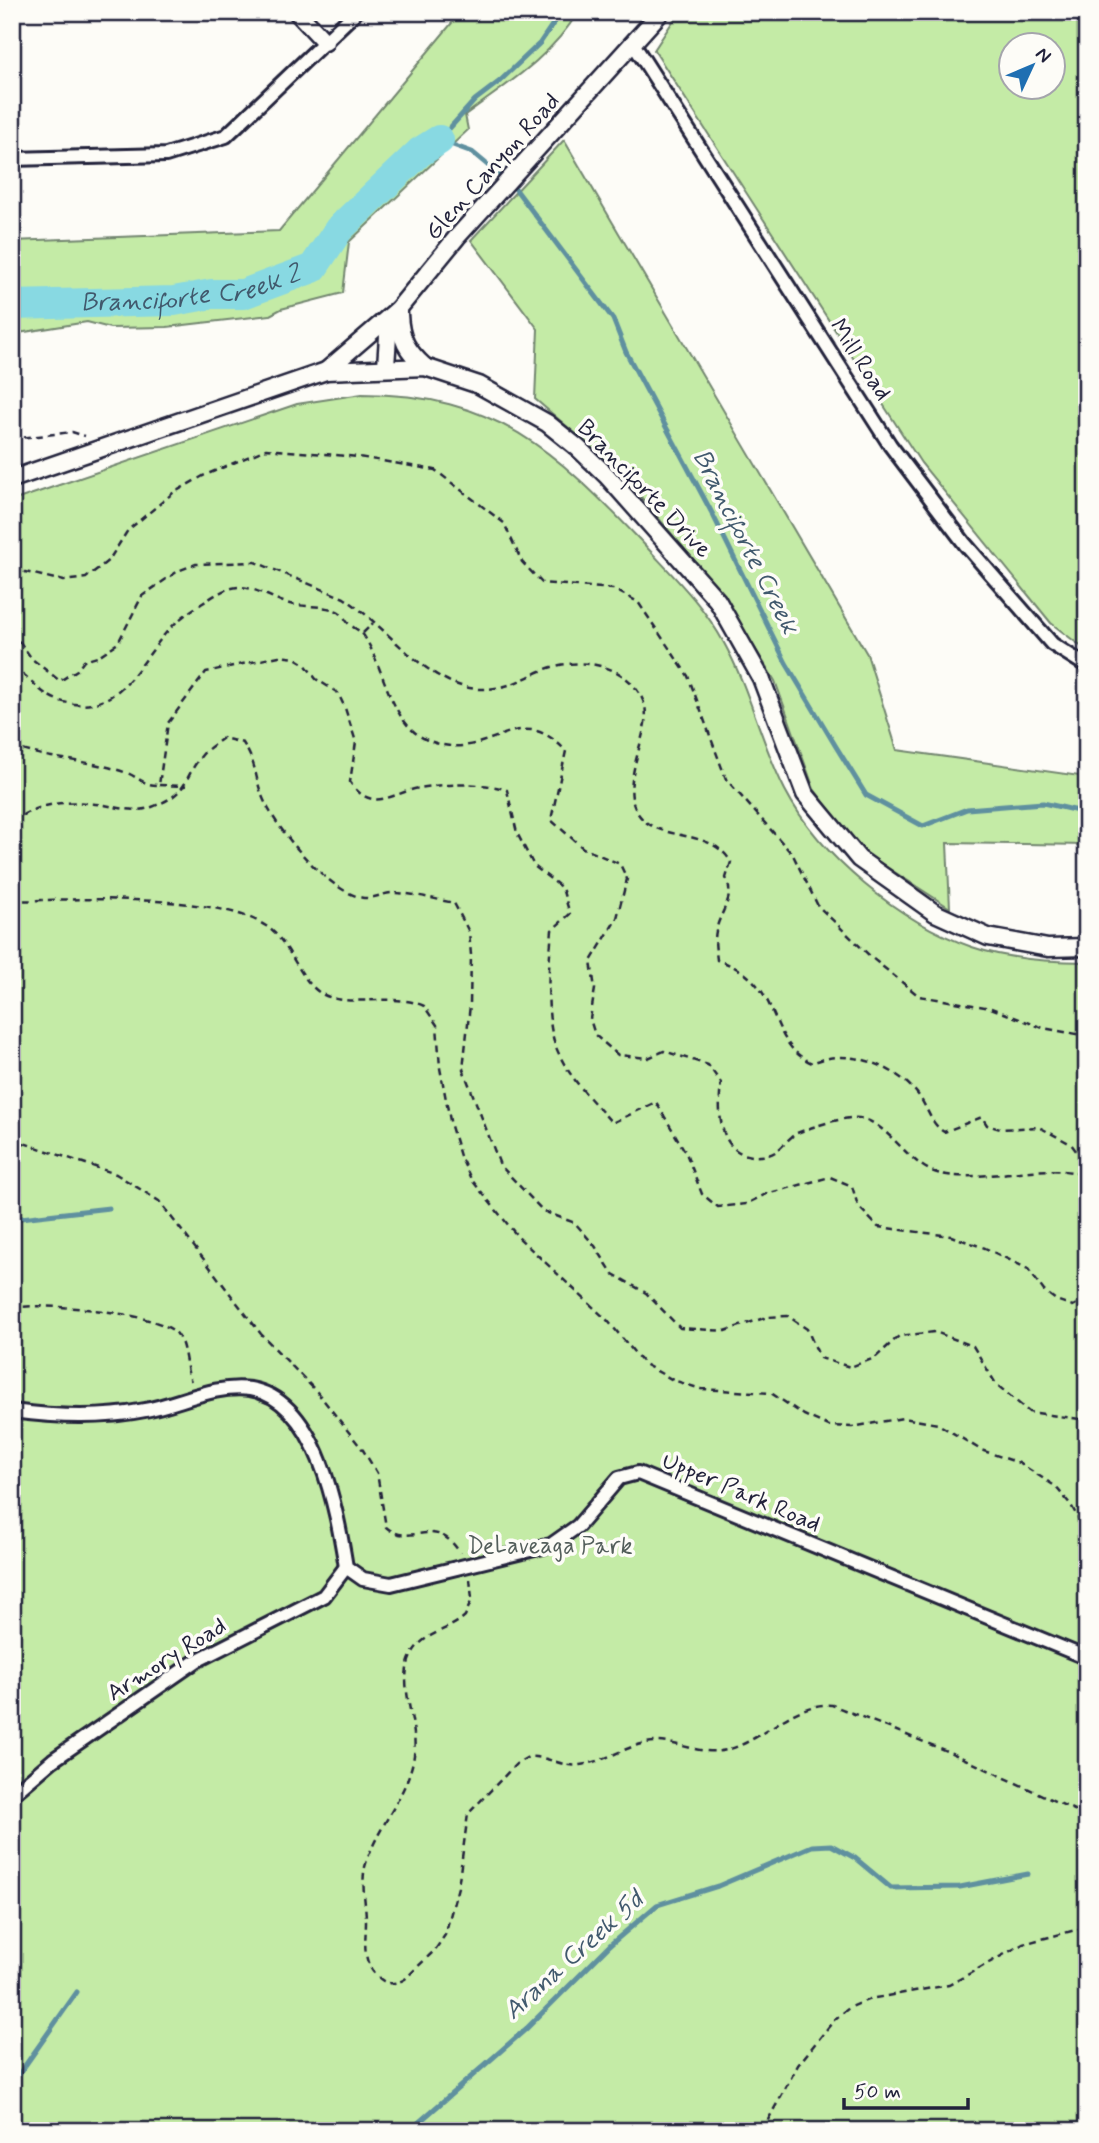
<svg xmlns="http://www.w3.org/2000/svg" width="1099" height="2143" viewBox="0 0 1099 2143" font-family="Mynerve,sans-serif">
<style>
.green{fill:#c4eba6;stroke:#738670;stroke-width:2;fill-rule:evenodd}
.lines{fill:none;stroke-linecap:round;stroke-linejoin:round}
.stream{stroke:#5f909f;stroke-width:5}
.river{stroke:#88d9e2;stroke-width:30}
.minor-casing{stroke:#22223b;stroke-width:18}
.tertiary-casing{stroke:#22223b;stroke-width:21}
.path{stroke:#22223b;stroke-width:2.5;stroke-dasharray:7 5;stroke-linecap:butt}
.minor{stroke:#fdfcf7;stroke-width:12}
.tertiary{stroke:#fdfcf7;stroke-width:16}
.labels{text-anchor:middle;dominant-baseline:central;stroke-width:7;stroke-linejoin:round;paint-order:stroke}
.street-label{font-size:24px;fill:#22223b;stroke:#fdfcf7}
.park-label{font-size:24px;fill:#535e5b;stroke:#fdfcf7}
.water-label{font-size:26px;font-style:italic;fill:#41596d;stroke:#fdfcf7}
</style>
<rect width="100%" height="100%" fill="#fdfcf7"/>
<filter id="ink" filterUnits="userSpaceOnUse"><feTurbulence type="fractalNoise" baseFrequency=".0143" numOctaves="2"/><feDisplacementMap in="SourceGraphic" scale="14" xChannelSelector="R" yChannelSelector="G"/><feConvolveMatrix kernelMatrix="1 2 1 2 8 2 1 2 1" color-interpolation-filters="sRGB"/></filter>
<g filter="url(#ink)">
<g class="green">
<path d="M 461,12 L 578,12 C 551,57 507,84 465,115 L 468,130 L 349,242 L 343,293 L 281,309 L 270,315 L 167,327 L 110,328 L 87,322 L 12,334 L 12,241 L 279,231 Z"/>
<path d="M 679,12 L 1087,12 L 1087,651 L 1051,623 L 921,463 L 654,50 ZM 1012,46 L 1054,46 L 1054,88 L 1012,88 Z"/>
<path d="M 564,140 L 867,654 L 897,750 L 1087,777 L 1087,845 L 947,843 L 950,908 L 862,851 L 814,789 L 775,681 L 722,594 L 620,472 L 535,399 L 538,329 L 471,240 Z"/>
<path d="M 362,394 C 495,394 554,450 641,541 C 671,574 703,604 724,643 C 750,690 761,743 785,790 C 820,857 900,922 972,947 C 1007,959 1050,962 1087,962 L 1087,2131 L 12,2131 L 12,501 L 297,404 Z"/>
</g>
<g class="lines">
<g class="stream">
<path d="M 561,12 L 540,43 L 500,81 L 475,100 L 439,140 L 472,152 L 514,187 L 613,319 L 626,352 L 713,515 L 786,663 L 835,745 L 866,795 L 923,826 L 967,809 L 1043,803 L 1087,813"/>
<path d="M 12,1219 L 109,1208"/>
<path d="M 12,2084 L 77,1992"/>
<path d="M 409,2131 L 527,2028 L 610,1945 L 657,1905 L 718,1886 L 812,1846 L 831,1845 L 855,1858 L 891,1888 L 960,1887 L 1028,1874"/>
</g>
<path class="river" id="s1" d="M 12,305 L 174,301 L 212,294 L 243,294 L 313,268 L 339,229 L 420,152 L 439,140"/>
<defs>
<g id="minor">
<path d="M 634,45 L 890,445 L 965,544 L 1052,644 L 1087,666"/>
<path d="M 12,159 L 166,155 L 226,136 L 356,12"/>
<path d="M 12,1411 C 56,1417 101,1419 145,1410 C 179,1404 215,1384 250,1389 C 318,1400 337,1512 346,1567 L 363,1579 L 391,1584 L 551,1545 L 578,1526 L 619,1478 L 638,1473 L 1087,1658"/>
<path d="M 12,1795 L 53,1760 L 196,1661 L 324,1596 L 346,1567"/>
</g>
<g id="tertiary">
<path d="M 297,12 L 325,42"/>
<path d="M 399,314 C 400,339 407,351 425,367"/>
<path d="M 386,366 L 388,336 L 399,308 L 457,237 L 661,12"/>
<path d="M 326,371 L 397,310"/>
<path d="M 12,479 L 326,371 L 425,367 L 479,385 L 547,423 L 578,448 L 607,476 L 717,600 L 761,678 L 805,794 L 859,859 L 935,913 L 988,937 L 1048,948 L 1087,947"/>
</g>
</defs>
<use href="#minor" class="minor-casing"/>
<use href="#tertiary" class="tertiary-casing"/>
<g class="path">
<path d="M 12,439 L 72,432 L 85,436"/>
<path d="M 12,569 L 64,581 L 86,578 L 109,560 L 128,530 L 173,493 L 203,476 L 266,449 L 359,457 L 435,470 L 504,523 L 522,562 L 542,583 L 613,589 L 638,602 L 688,676 L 726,779 L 793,855 L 818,906 L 872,958 L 919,996 L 991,1008 L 1043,1028 L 1087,1036"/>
<path d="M 12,631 L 32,659 L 60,681 L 77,670 L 84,661 L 97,657 L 118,643 L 142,596 L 178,571 L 196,564 L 255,562 L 344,598 C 386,625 427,687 479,689 C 516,690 530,671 560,665 C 594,659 631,669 644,703 C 654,728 618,782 637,812 C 656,844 710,826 731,862 L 726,878 C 736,899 720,910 716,931 C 714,940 716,951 717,960 C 787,982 763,1041 812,1063 C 848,1047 896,1065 919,1096 C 928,1109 931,1124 944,1132 L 982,1117 L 987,1125 L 1000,1129 L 1039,1127 L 1071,1144 L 1080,1156 L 1087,1179"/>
<path d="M 363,633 L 373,623"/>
<path d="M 12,667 C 37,680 38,699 74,704 C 119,711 141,662 165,634 C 177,620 191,610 206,601 C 216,594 228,587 240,587 C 257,588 274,600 290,604 C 304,607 324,605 337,611 C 342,613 345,619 348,623 C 353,628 360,630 364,636 C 384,667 390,722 425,739 C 489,768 515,696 566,751 L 551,820 L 583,848 L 620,864 L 627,879 L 617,918 L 591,961 L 595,989 L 590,1019 L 595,1035 L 618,1055 L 648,1058 L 664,1051 L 708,1065 L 721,1083 C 717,1118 720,1164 768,1155 C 781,1152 787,1138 797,1133 C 812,1127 844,1116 859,1118 C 889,1122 909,1168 941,1174 C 986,1183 1041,1161 1084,1175 L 1080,1195 L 1087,1209"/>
<path d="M 12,746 C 49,761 88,759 124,772 C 138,776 143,786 159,785 L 168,723 L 206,672 L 279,656 L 295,658 L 305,664 L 316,679 L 338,693 L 345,708 L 356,742 L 350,782 C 372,814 392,793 419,788 C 442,784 486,782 507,790 L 517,833 L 534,866 L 562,888 L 570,914 L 552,930 C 549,965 543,1022 559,1054 C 571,1080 593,1101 612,1123 L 656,1102 L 686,1153 L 702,1194 L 718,1207 L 746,1204 L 766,1194 L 830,1177 L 852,1186 L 858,1206 L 878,1227 L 951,1236 L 985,1248 L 1028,1269 L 1044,1291 L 1056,1300 L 1073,1306 L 1087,1298"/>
<path d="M 159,785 L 186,786"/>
<path d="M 12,822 C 40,801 72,800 104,805 C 121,808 136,813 152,807 C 191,792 181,781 202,755 C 208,748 217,743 223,738 L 243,743 C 258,767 254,776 263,798 C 276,829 329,893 364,898 C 374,899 385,892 396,893 C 415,894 435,899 454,903 L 469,932 L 471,955 L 470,1005 L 463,1069 L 500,1165 L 543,1211 L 575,1223 L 595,1246 L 613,1274 L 646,1293 L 680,1328 L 725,1331 L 767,1317 L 788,1316 L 807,1329 L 820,1358 L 850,1367 L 875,1358 L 899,1336 L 935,1332 L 973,1346 L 996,1384 L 1029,1412 L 1087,1420"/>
<path d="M 12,901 C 74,899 216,893 266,926 C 292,943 299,983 324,995 C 352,1008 393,992 424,1006 L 437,1025 L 440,1068 L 451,1126 L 460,1156 L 471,1179 L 518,1237 L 608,1321 L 644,1364 L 673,1380 L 701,1389 L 771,1393 L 804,1415 L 829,1426 L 852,1427 L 903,1418 L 938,1424 L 981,1450 L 1019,1463 L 1055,1486 L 1071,1505 L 1087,1535"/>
<path d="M 12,1139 L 116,1174 L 159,1201 L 261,1334 L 317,1392 L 363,1450 L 377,1473 L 386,1527 C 411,1549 435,1513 460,1553"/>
<path d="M 12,1308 C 40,1302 160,1312 177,1334 C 186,1346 185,1369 191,1381"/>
<path d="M 470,1579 L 472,1599 L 465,1616 C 448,1632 422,1632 411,1656 C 396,1687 421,1725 413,1761 C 405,1799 375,1830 365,1867 C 361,1885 366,1903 366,1921 C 366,1940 361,1961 377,1976 C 385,1985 395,1985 405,1979 L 435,1950 L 445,1935 L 458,1887 L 468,1814 L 516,1764 L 528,1757 C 547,1755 562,1768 580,1765 C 607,1762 628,1743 656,1742 C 682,1742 704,1757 730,1749 C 765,1739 793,1702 832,1705 L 954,1754 L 1087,1816"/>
<path d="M 762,2131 L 798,2065 L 835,2019 L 849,2008 L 870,1999 L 949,1985 L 1023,1944 L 1087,1927"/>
</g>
<use href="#minor" class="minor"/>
<use href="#tertiary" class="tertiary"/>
</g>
</g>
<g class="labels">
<g class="street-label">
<text transform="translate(493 167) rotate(-48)">Glen Canyon Road</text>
<text transform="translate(860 360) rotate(57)">Mill Road</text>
<text transform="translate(644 489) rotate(46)">Branciforte Drive</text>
<text transform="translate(741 1493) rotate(23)">Upper Park Road</text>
<text transform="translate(167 1660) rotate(-32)">Armory Road</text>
</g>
<g class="park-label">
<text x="550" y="1546">DeLaveaga Park</text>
</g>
<g class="water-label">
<text stroke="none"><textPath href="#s1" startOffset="180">Branciforte Creek 2</textPath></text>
<text transform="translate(745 542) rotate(63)">Branciforte Creek</text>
<text transform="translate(574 1956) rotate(-42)">Arana Creek 5d</text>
</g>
</g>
<rect width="1099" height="2143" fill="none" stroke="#fdfcf7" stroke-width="42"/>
<rect x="21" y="21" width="1057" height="2101" fill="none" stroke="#22223b" stroke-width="2.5" filter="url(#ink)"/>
<g transform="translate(1032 66) rotate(46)"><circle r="33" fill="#fdfcf7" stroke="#a5a5ac" stroke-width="2"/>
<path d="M0-5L12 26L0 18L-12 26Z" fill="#1f6fb2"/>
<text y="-10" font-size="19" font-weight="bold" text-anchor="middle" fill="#22223b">N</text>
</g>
<path d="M844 2098v10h124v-10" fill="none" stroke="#22223b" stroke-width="3.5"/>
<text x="854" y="2098" font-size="21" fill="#22223b" stroke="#fdfcf7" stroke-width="5" paint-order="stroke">50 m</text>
</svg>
